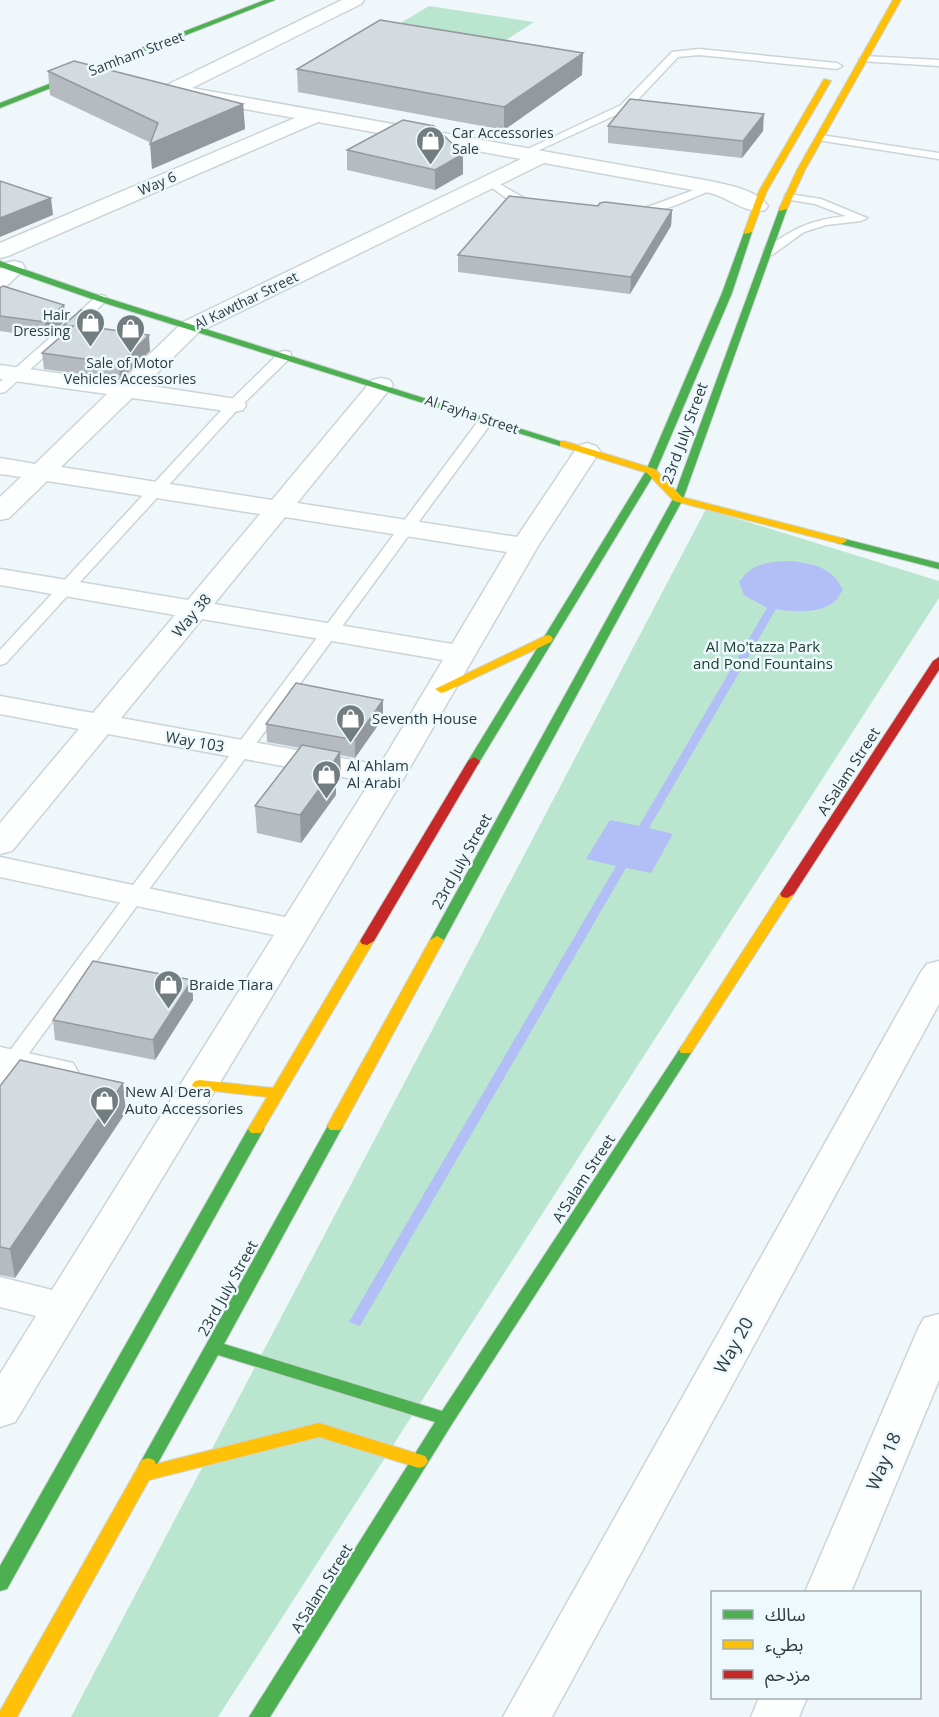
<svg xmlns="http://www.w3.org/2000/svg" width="939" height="1717" viewBox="0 0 939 1717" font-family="'Open Sans','Noto Sans Arabic',sans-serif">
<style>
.green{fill:#bae6d0}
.water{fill:#b2bff6}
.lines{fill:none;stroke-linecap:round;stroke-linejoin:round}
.lane-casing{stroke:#cbd4d7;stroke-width:3}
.street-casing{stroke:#cbd4d7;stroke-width:3}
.fast-casing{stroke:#cbd4d7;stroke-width:2}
.slow-casing{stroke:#cbd4d7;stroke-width:2}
.jam-casing{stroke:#cbd4d7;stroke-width:2}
.lane{fill:#fdfefe;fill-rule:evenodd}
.street{fill:#fdfefe;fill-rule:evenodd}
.fast{fill:#4caf50;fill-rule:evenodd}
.slow{fill:#ffc107;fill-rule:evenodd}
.jam{fill:#c62828;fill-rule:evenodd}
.wall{fill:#b5bbc1}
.shaded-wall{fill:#94999d}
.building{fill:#d3dae0;stroke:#94999d;stroke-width:1.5}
.labels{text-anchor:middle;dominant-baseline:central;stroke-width:5;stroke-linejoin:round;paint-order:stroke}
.far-street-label{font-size:14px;fill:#2e3b3e;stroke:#edf9fd}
.far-poi-label{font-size:14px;fill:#2e3b3e;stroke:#edf9fd;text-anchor:start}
.street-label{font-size:15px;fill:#2e3b3e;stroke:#edf9fd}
.park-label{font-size:15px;fill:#19402c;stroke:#edf9fd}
.poi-label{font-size:15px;fill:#2e3b3e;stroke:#edf9fd;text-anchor:start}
.near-street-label{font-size:18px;fill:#2e3b3e;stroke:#edf9fd}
</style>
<rect width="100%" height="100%" fill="#f0f7fa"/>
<g class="green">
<path d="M 429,6 L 534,22 L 506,40 L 399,24 Z"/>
<path d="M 706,509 L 939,581 L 939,598 L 218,1717 L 71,1717 Z"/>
</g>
<path class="water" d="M 793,561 C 816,565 832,567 843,590 C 840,593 838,600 834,602 C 819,614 793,612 776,609 L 649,828 L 673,834 L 651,873 L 626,868 L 360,1326 L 349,1322 L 616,866 L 586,859 L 610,820 L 639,826 L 767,608 L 744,595 L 739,582 C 754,561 770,562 793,561 Z"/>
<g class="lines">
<defs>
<g id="lane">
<path d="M 699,49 L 837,63 L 842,66 L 837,69 L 699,55 L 678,57 L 629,109 L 526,156 L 522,157 L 517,154 L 621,105 L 672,52 Z"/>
<path d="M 864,56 L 939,60 L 939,66 L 860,61 L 859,59 Z"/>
<path d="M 821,135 L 939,153 L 939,159 L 817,140 L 816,138 Z"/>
<path d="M 491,179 L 536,205 L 530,208 L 510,201 L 487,184 L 485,182 Z"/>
<path d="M 710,184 L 714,185 L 714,189 C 696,196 641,224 626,212 L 632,209 L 645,208 Z"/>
<path d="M 789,194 L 821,199 L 867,218 L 861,221 L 826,225 L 804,232 L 772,255 L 764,255 L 764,249 C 794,229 809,220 846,216 L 815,204 L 785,199 L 785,195 Z"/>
<path d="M 101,295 L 105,296 L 107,299 L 105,302 L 5,392 L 0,393 L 0,382 L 97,296 Z"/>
<path d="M 285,351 L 290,352 L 291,355 L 290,358 L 239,408 L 6,663 L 0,665 L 0,650 L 229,402 L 280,352 Z"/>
<path d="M 487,415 L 494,419 L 492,422 L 7,1083 L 0,1085 L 0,1064 L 482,416 Z"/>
</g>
<g id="street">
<path d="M 342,0 L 364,0 L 361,4 L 192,88 L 710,181 C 728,185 757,190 768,206 L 765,210 C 747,215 728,197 710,193 L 544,163 L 199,332 L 145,385 L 243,400 L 246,405 L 243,410 L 234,412 L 132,398 L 61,467 L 272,500 L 372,380 L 381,378 L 390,380 L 393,385 L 297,503 L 517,537 L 578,446 L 587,443 L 596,446 L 600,451 L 538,546 L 405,776 L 15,1422 L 0,1427 L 0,1374 L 36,1316 L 0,1307 L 0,1277 L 52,1290 L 274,935 L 0,877 L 0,857 L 285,917 L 370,782 L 108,734 L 12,851 L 0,854 L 0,823 L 79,729 L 0,714 L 0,696 L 93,713 L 175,615 L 0,585 L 0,569 L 188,600 L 260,514 L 47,481 L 9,518 L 0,520 L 0,497 L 21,477 L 0,474 L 0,458 L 35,464 L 107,394 L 0,379 L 0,365 L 121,382 L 183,322 L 521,159 L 318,122 L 8,256 L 0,258 L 0,243 L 295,118 L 172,96 L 165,94 L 163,90 L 165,86 ZM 285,517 L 507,552 L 452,644 L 214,604 ZM 202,619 L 443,660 L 380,765 L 121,718 Z"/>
<path d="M 14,261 L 22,263 L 25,268 L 8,285 L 0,287 L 0,269 L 6,263 Z"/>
<path d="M 939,961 L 939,1004 L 552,1717 L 503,1717 L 921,972 L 927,964 Z"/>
<path d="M 0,1047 L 73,1063 L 78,1072 L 73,1081 L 60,1084 L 0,1071 Z"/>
<path d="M 939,1314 L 939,1380 L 851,1592 L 805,1592 L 918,1329 L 924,1318 Z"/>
<path d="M 759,1698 L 807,1698 L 799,1717 L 751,1717 Z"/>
</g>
<g id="fast">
<path d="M 265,0 L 275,0 L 0,108 L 0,103 Z"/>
<path d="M 780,207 L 787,209 L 683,499 L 444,940 L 442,943 L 432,943 L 430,940 L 673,499 Z"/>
<path d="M 745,230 L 752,232 L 732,293 L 656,471 L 480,761 L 479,764 L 469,764 L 468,761 L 646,471 L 722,293 Z"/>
<path d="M 0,261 L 104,297 L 569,444 L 568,446 L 560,446 L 98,301 L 0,267 Z"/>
<path d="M 841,538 L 939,563 L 939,569 L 837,543 L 835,541 Z"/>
<path d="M 686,1045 L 691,1047 L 693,1050 L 452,1424 L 270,1717 L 249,1717 L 435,1422 L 218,1355 L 154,1470 L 148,1472 L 142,1470 L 139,1465 L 330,1122 L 340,1122 L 343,1126 L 224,1344 L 442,1411 L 681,1047 Z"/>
<path d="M 256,1124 L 261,1125 L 264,1129 L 7,1589 L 0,1591 L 0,1566 L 248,1129 L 251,1125 Z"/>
</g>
<g id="slow">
<path d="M 893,0 L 901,0 L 805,170 L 787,209 L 780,211 L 779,209 L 797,170 Z"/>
<path d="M 824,79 L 831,81 L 767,191 L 752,232 L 745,234 L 744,232 L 759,191 Z"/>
<path d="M 564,441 L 655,469 L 682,497 L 845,539 L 847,541 L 841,544 L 674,501 L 647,473 L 560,446 L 560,442 Z"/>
<path d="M 547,635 L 551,636 L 553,639 L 551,642 L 445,692 L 441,693 L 435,689 Z"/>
<path d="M 787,890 L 794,894 L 691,1053 L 681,1053 L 679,1050 L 681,1047 L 780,894 Z"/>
<path d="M 437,936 L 444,940 L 343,1126 L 340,1130 L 330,1130 L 327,1126 L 430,940 Z"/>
<path d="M 367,937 L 374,941 L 261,1133 L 251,1133 L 248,1129 L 267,1097 L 195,1089 L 192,1085 L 195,1081 L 200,1080 L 273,1088 L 360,941 Z"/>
<path d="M 319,1423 L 425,1456 L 428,1461 L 425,1466 L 419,1468 L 319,1437 L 149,1480 L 17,1717 L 0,1717 L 0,1711 L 142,1460 L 148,1458 L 154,1460 L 156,1464 Z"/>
</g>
<g id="jam">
<path d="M 939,657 L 939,670 L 794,894 L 787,898 L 782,897 L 780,894 L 933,661 Z"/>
<path d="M 474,757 L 480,761 L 374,941 L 367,945 L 362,944 L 360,941 L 468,761 Z"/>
</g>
</defs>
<use href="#lane" class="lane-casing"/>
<use href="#street" class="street-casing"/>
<use href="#fast" class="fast-casing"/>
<use href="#slow" class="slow-casing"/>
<use href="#jam" class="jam-casing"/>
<use href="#lane" class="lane"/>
<use href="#street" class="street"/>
<use href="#fast" class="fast"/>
<use href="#slow" class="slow"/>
<use href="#jam" class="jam"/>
</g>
<g class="wall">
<path d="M 297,69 L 582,75 L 504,130 L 298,92 Z"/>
<path d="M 48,71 L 243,104 L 245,129 L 152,169 L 151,143 L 50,95 Z"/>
<path d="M 608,126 L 763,131 L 742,158 L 608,143 Z"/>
<path d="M 347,150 L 463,154 L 463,174 L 435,190 L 347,170 Z"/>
<path d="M 598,206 L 672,210 L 671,226 L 630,294 L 458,272 L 458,255 Z"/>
<path d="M 0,288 L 64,305 L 66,320 L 46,338 L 0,331 Z"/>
<path d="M 64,325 L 89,326 L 150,351 L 120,380 L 44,369 L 42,353 L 65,333 Z"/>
<path d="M 383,718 L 355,758 L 340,755 L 341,779 L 336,786 L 336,795 L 301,843 L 257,833 L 255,806 L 300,748 L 267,742 L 266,724 Z"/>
<path d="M 192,980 L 193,1000 L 155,1060 L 55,1040 L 53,1020 Z"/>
<path d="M 0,1086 L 126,1112 L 15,1278 L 0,1275 Z"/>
</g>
<g class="shaded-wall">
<path d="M 583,53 L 582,75 L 504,130 L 504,107 Z"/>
<path d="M 243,104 L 245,129 L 152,169 L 150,144 Z"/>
<path d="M 764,114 L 763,131 L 742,158 L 743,141 Z"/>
<path d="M 463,154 L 463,174 L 435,190 L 435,170 Z"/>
<path d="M 51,198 L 53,215 L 0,237 L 0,218 Z"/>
<path d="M 672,210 L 671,226 L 630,294 L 631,277 Z"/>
<path d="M 64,305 L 66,320 L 46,338 L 45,322 Z"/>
<path d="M 87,312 L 89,328 L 84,326 Z"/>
<path d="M 149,335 L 150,351 L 120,380 L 119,364 Z"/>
<path d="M 383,700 L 383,718 L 355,758 L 355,740 Z"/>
<path d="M 340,752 L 341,779 L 336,786 L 336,795 L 301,843 L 300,815 L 330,767 Z"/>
<path d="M 192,980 L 193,1000 L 155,1060 L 153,1040 Z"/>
<path d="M 123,1083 L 126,1112 L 15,1278 L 10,1249 Z"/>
</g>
<g class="building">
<path d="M 380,20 L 583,53 L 504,107 L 297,69 Z"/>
<path d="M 74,61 L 243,104 L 150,144 L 158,123 L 48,71 Z"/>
<path d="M 630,99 L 764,114 L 743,141 L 608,126 Z"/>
<path d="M 403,120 L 434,126 L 463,154 L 435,170 L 347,150 Z"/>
<path d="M 0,181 L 51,198 L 0,218 Z"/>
<path d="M 509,196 L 598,206 L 600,203 L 605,202 L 672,210 L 631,277 L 458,255 Z"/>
<path d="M 3,286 L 64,305 L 45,322 L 0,316 L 0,288 Z"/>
<path d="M 81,310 L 87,312 L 84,326 L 149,335 L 119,364 L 42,353 L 73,326 L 64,325 Z"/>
<path d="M 296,683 L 383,700 L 355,740 L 266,724 Z"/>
<path d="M 302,745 L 340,752 L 330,767 L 335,768 L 300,815 L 255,806 Z"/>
<path d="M 93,961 L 192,980 L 153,1040 L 53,1020 Z"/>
<path d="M 20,1060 L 123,1083 L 10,1249 L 0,1247 L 0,1086 Z"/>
</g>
<defs>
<symbol id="shop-pin" viewBox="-11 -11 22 30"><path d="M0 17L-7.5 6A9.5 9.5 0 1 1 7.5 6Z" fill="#727d80" stroke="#edf9fd"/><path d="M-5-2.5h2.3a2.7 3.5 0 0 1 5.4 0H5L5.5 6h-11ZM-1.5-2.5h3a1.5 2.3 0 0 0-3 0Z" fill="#fff"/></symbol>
</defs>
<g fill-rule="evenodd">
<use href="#shop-pin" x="414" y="124" width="33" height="45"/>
<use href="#shop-pin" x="74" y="306" width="33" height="45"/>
<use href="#shop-pin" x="114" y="312" width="33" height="45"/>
<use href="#shop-pin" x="334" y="702" width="33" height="45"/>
<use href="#shop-pin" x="310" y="758" width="33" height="45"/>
<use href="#shop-pin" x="152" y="968" width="33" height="45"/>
<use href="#shop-pin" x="88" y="1084" width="33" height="45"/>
</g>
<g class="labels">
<g class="far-street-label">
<text transform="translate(136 53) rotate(-21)">Samham Street</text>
<text transform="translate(157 183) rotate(-23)">Way 6</text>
<text transform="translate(246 300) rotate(-26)">Al Kawthar Street</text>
<text transform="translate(472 414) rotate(18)">Al Fayha Street</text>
</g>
<g class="far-poi-label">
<text x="452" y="132">Car Accessories<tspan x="452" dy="16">Sale</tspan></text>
<text x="70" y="314" text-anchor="end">Hair<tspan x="70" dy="16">Dressing</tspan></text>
<text x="130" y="362" text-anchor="middle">Sale of Motor<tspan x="130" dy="16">Vehicles Accessories</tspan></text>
</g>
<g class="street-label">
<text transform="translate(684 433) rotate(-70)">23rd July Street</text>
<text transform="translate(191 615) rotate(-50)">Way 38</text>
<text transform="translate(195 741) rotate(10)">Way 103</text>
<text transform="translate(848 771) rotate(-57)">A'Salam Street</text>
<text transform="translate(461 861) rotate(-61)">23rd July Street</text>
<text transform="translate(583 1178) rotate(-57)">A'Salam Street</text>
<text transform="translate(227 1288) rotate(-61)">23rd July Street</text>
<text transform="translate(321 1588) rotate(-58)">A'Salam Street</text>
</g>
<g class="park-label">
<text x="763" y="646">Al Mo'tazza Park<tspan x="763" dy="17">and Pond Fountains</tspan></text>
</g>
<g class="poi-label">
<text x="372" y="718">Seventh House</text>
<text x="347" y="765">Al Ahlam<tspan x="347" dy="17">Al Arabi</tspan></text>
<text x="189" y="984">Braide Tiara</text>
<text x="125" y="1091">New Al Dera<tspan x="125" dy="17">Auto Accessories</tspan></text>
</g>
<g class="near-street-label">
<text transform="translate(733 1345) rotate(-61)">Way 20</text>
<text transform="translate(883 1461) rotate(-67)">Way 18</text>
</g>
</g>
<rect x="711" y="1591" width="210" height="108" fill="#edf9fd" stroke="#a1adb1" stroke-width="1.5"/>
<rect x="723" y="1610" width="30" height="9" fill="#4caf50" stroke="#a1adb1" stroke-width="1.5"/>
<text x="765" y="1621" font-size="18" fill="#2e3b3e">سالك</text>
<rect x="723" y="1640" width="30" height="9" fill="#ffc107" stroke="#a1adb1" stroke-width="1.5"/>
<text x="765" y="1651" font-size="18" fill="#2e3b3e">بطيء</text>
<rect x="723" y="1670" width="30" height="9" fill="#c62828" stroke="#a1adb1" stroke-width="1.5"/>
<text x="765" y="1681" font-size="18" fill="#2e3b3e">مزدحم</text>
</svg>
